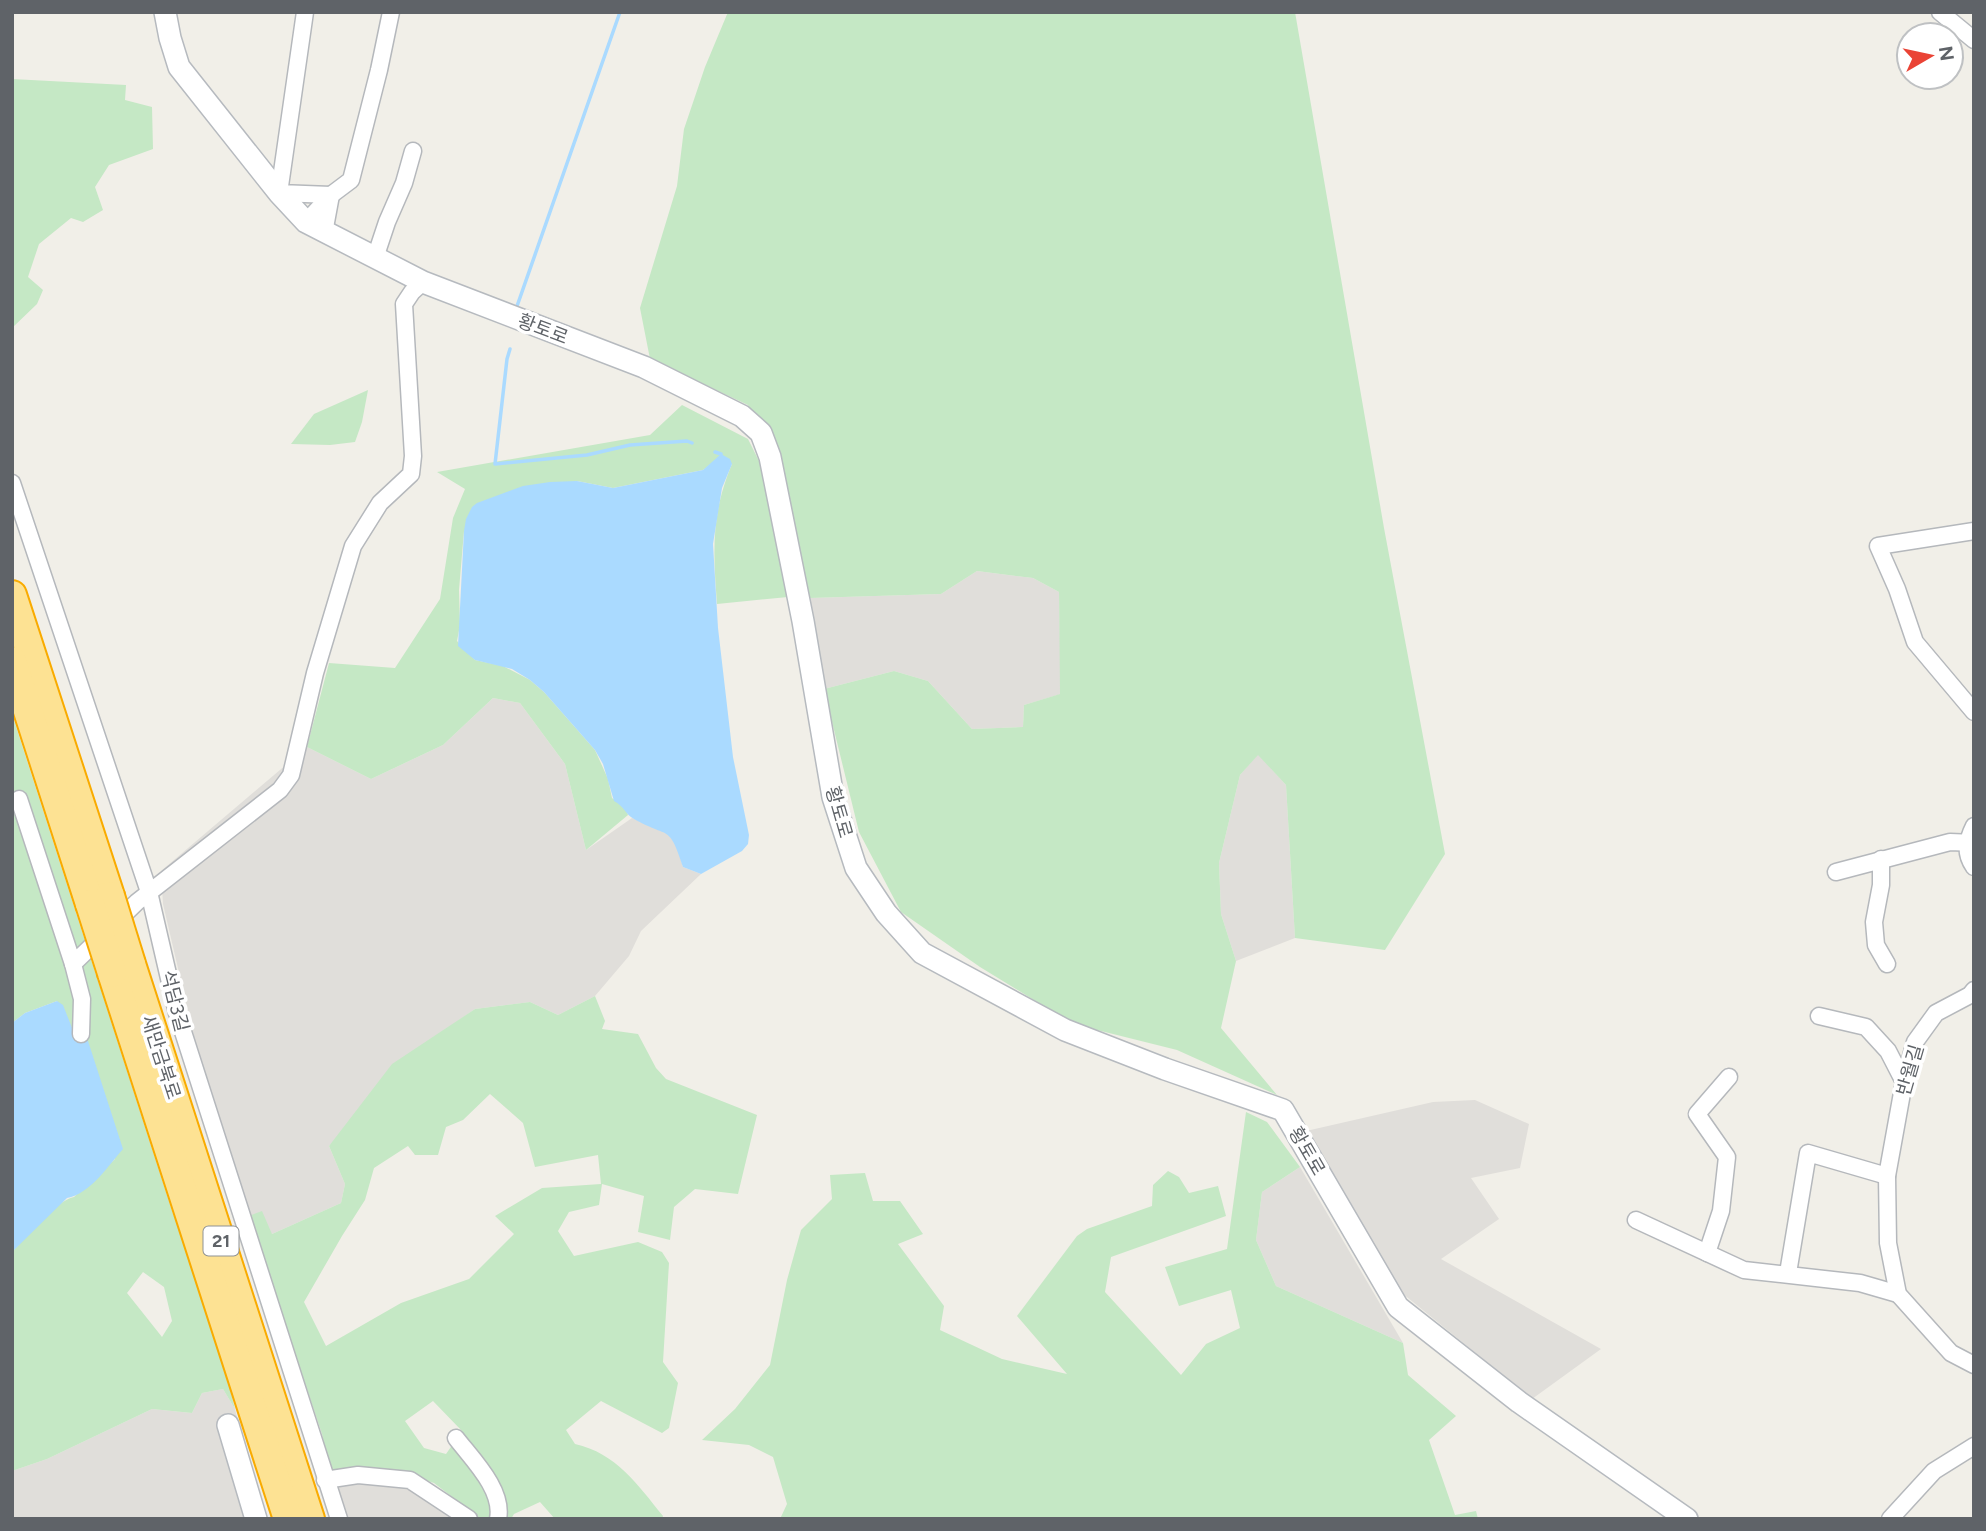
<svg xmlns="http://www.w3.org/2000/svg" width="1986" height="1531" viewBox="0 0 1986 1531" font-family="Figtree,'Noto Sans KR',sans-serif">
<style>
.industrial{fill:#e0deda}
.green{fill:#c5e8c5;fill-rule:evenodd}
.water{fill:#aadaff}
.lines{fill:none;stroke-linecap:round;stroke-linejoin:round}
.stream{stroke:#aadaff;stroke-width:3.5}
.street-casing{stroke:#b5b8bc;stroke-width:19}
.secondary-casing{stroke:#b6babf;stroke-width:24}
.highway-casing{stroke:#f9ab00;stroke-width:32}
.street{stroke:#fff;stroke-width:16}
.secondary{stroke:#fff;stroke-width:21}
.highway{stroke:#fde293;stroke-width:28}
.highway-bridge-casing{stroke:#f9ab00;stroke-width:32;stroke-linecap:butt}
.highway-bridge{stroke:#fde293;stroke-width:28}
.labels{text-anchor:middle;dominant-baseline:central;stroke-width:7;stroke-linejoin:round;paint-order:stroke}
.shield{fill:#fff;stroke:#8f9295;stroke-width:2}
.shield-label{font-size:18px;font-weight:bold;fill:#5f6368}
.street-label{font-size:19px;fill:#5f6368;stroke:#fff}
</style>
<rect width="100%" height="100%" fill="#f1efe8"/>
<g class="industrial">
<path d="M 977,571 L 1033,578 L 1059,592 L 1061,694 L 1024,705 L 1023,727 L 972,729 L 928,681 L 894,671 L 824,689 L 810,598 L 941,594 Z"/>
<path d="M 493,698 L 520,703 L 565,764 L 586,850 L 632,818 L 669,833 L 676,843 L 683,867 L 701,874 L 641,931 L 629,956 L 595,996 L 558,1015 L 530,1002 L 475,1009 L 439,1034 L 329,1146 L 345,1184 L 341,1203 L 272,1234 L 249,1216 L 195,1041 L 163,904 L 161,871 L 307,747 L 371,779 L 443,745 Z"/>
<path d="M 1258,754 L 1286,785 L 1295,938 L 1236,961 L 1221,914 L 1219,863 L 1240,775 Z"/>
<path d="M 1475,1100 L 1529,1124 L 1520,1168 L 1471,1178 L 1499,1219 L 1441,1259 L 1601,1349 L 1532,1399 L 1397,1289 L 1306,1131 L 1433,1102 Z"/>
<path d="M 1300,1167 L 1403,1343 L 1276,1286 L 1256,1240 L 1262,1192 Z"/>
<path d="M 223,1389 L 235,1409 L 265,1519 L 12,1519 L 12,1471 L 47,1459 L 152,1409 L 192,1413 L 202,1393 Z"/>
<path d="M 348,1480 L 409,1486 L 454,1519 L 345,1519 L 334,1485 Z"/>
</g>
<g class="green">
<path d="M 728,12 L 1295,12 L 1384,528 L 1445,854 L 1385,950 L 1295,938 L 1286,785 L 1258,755 L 1240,775 L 1219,863 L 1221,914 L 1236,961 L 1221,1028 L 1277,1095 L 1177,1050 L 1073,1024 L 980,967 L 901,912 L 859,832 L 824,689 L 894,671 L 928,681 L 972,729 L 1023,727 L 1024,705 L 1060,694 L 1059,592 L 1033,578 L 977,571 L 941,594 L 810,598 L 748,405 L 650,359 L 640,308 L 677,186 L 684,129 L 705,67 Z"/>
<path d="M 12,79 L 126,85 L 125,100 L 152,107 L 153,149 L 109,165 L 95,187 L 103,210 L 83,222 L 71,218 L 39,244 L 28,277 L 43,290 L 37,304 L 12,328 Z"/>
<path d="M 368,390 L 362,422 L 355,442 L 330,445 L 291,444 L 314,414 Z"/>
<path d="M 682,405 L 748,439 L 762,467 L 788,597 L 717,604 C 713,551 711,514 732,464 L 710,465 L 703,470 L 613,488 L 577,481 L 464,531 L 459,590 L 460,625 L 457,641 L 475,660 L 503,666 L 530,680 L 544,692 L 595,750 L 608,779 L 612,798 L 625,807 L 628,815 L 586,850 L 565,764 L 520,703 L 493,698 L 443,745 L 371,779 L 307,747 L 329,663 L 395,668 L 440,599 L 453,518 L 465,489 L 437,472 L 650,435 Z"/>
<path d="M 12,714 L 173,1214 L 204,1285 L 235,1409 L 223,1389 L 202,1393 L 192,1413 L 152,1409 L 47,1459 L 12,1471 L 12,1252 C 26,1238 56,1200 74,1197 L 115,1159 L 76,1038 L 57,1001 L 25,1013 L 12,1023 ZM 143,1272 L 164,1287 L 172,1321 L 162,1337 L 127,1293 Z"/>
<path d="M 595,996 L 605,1021 L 602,1029 L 638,1034 L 656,1068 L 666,1079 L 757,1115 L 738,1194 L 695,1189 L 674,1207 L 670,1240 L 638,1232 L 644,1196 L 602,1184 L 599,1205 L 569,1212 L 558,1231 L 574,1256 L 638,1242 L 662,1252 L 669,1263 L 663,1362 L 678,1383 L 669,1428 L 662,1433 L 601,1401 L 566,1430 L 575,1444 C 616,1453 638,1485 663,1516 L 662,1519 L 555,1519 L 540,1502 L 514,1514 L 511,1519 L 481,1519 L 434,1483 L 397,1471 L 330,1471 L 322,1434 L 249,1216 L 262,1211 L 272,1234 L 341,1203 L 345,1184 L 329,1146 L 392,1064 L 475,1009 L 530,1002 L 558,1015 ZM 490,1094 L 523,1123 L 535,1167 L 598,1155 L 601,1184 L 542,1188 L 495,1216 L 514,1234 L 469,1279 L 401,1303 L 326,1346 L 304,1302 L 342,1236 L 365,1200 L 374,1168 L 408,1146 L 415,1155 L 438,1155 L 446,1127 L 463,1120 ZM 433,1401 L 462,1431 L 446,1454 L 424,1448 L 405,1421 Z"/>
<path d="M 1246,1112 L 1267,1122 L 1300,1167 L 1262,1192 L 1256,1240 L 1276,1286 L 1403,1343 L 1408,1375 L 1456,1416 L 1429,1440 L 1455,1515 L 1476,1511 L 1478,1519 L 780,1519 L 787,1504 L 773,1457 L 749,1445 L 702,1440 L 735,1409 L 770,1365 L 787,1280 L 801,1230 L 832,1199 L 830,1175 L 865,1173 L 873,1201 L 900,1201 L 923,1234 L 898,1244 L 944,1306 L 940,1330 L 1002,1359 L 1067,1374 L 1017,1316 L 1077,1236 L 1087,1229 L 1152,1206 L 1153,1185 L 1168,1171 L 1179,1177 L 1189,1193 L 1218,1186 L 1226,1216 L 1111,1257 L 1105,1292 L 1181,1375 L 1206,1344 L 1240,1328 L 1231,1290 L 1179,1306 L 1165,1267 L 1227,1249 Z"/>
</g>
<g class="water">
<path d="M 721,454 L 730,459 L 732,464 L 722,488 L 713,544 L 718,628 L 733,757 L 749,835 L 748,844 L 742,851 L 701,874 L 683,867 C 669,823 669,839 634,819 C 625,814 625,807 614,801 L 603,764 L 595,750 L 544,692 L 530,680 L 512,669 L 475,660 L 458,646 L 464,531 L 466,519 L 472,507 L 477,503 L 523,486 L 550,482 L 577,481 L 613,488 L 703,470 Z"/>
<path d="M 57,1001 L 63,1005 L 76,1038 L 88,1041 L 123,1149 C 108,1166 90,1194 67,1198 L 12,1252 L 12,1023 L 25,1013 Z"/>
</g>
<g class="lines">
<g class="stream">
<path d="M 516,309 L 620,12"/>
<path d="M 510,349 L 507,359 L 495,464 L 587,455 L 630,445 L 687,441 L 692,443"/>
<path d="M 715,452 L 721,454"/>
</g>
<defs>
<g id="street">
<path d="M 305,12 L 279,193 L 331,195 L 324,233"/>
<path d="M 1940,12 L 1974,40"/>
<path d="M 306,222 L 331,195 L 351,180 L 379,70 L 391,12"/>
<path d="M 375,258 L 387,222 L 404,183 L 413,151"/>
<path d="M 12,483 L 149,892 L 177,1013 L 339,1519"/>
<path d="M 1974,531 L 1878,546 L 1897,589 L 1915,642 L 1974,712"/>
<path d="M 19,799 L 73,964 L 137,902 L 280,790 L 291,775 L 315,673 L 353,546 L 380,503 L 411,474 L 413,456 L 404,304 L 412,292 L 423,282"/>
<path d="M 1974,826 C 1967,840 1964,853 1974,867"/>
<path d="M 1881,859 L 1881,885 L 1874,922 L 1876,945 L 1887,964"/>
<path d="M 1836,872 L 1950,842 L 1974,843"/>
<path d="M 73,964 L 82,999 L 81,1034"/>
<path d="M 1974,990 L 1970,995 L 1936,1013 L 1915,1042 L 1904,1082 L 1887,1176 L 1888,1243 L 1898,1294 L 1951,1353 L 1974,1365"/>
<path d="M 1819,1016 L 1866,1027 L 1888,1051 L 1904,1082"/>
<path d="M 1636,1220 L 1744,1270 L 1860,1283 L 1898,1294"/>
<path d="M 1707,1253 L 1721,1211 L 1727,1157 L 1697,1114 L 1729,1077"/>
<path d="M 1788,1273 L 1808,1153 L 1887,1176"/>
<path d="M 456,1438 C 472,1459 504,1490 498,1519"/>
<path d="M 325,1480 L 358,1475 L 410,1480 L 469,1519"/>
<path d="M 1890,1519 L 1934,1471 L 1974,1446"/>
</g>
<g id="secondary">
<path d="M 165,12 L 170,38 L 179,67 L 279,193 L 306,222 L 423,282 L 644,367 L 742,416 L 761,433 L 770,457 L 803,621 L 833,797 L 856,868 L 886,913 L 922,953 L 1065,1030 L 1165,1069 L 1283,1110 L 1398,1307 L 1519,1402 L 1687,1519"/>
<path d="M 228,1425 L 256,1519"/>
</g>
<g id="highway">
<path d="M 12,595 L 110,896"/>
<path d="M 12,661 L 90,904"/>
<path d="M 131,964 L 310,1519"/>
<path d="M 112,973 L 288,1519"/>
</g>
</defs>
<use href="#street" class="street-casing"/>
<use href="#secondary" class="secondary-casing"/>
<use href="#highway" class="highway-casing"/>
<use href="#street" class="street"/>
<use href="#secondary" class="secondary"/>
<use href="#highway" class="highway"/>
<defs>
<g id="highway-bridge">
<path d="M 110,896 L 131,964"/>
<path d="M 90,904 L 112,973"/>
</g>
</defs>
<use href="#highway-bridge" class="highway-bridge-casing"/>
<use href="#highway-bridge" class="highway-bridge"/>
</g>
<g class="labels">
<rect class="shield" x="203.5" y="1226.5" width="35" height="29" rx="5"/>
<g class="shield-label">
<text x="221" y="1241">21</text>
</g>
<g class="street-label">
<text transform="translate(543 329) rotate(21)">황토로</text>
<text transform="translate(839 812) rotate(74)">황토로</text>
<text transform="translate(175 1001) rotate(76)">석담3길</text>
<text transform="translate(161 1057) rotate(72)">새만금북로</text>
<text transform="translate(1910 1070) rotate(-74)">반월길</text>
<text transform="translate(1307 1151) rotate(60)">황토로</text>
</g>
</g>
<rect width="1986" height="1531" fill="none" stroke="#5f6368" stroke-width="28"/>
<g transform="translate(1930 56) rotate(81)"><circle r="33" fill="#ffffff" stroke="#bfc1c3" stroke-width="2"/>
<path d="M0-5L12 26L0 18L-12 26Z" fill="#ea4335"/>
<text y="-10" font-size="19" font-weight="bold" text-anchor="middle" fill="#5f6368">N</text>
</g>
</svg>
